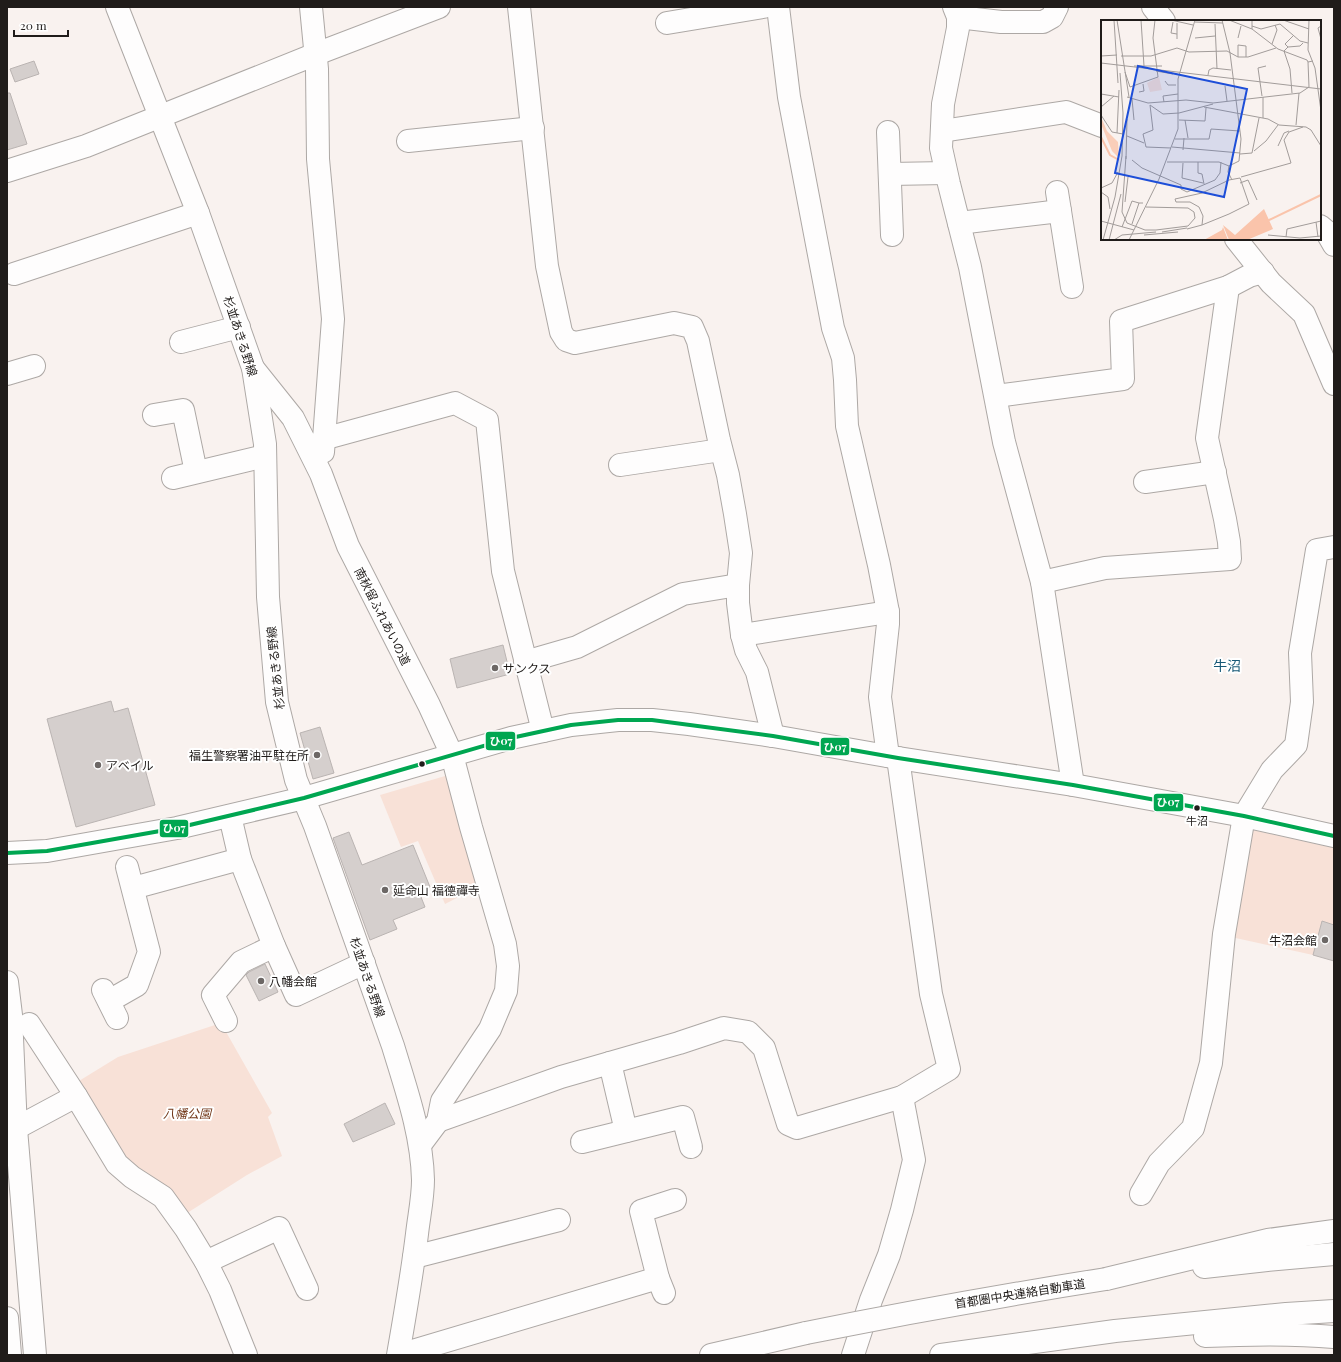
<svg xmlns="http://www.w3.org/2000/svg" width="1341" height="1362" viewBox="0 0 1341 1362" font-family="'Playfair Display','Noto Sans JP',serif">
<style>
.green{fill:#f8e1d7}
.building{fill:#d5cfcd;stroke:#bab4b2}
.lines{fill:none;stroke-linecap:round;stroke-linejoin:round}
.minor-casing{stroke:#ada8a5;stroke-width:24}
.major-casing{stroke:#ada8a5;stroke-width:24}
.highway-casing{stroke:#ada8a5;stroke-width:24}
.minor{stroke:#fefdfd;stroke-width:22}
.major{stroke:#fefdfd;stroke-width:22}
.highway{stroke:#fefdfd;stroke-width:22}
.highway-bridge-casing{stroke:#ada8a5;stroke-width:24;stroke-linecap:butt}
.highway-bridge{stroke:#fefdfd;stroke-width:22}
.bus-1-casing{stroke:#fff;stroke-width:7}
.bus-1{stroke:#00a651;stroke-width:4}
.poi-dot{fill:#6c6765;stroke:#fff;stroke-width:1.5}
.bus-dot{fill:#201c1a;stroke:#fff;stroke-width:1.5}
.labels{text-anchor:middle;dominant-baseline:central;stroke-width:4;stroke-linejoin:round;paint-order:stroke}
.bus-label{font-size:11px;fill:#201c1a;stroke:#fff}
.street-label{font-size:12px;fill:#201c1a;stroke:#fff}
.poi-label{font-size:12px;fill:#201c1a;stroke:#fff;text-anchor:start}
.park-label{font-size:12px;font-style:italic;fill:#713718;stroke:#fff}
.quarter-label{font-size:14px;fill:#165876;stroke:#fff}
.inset-river{fill:none;stroke:#fac4ab;stroke-width:2}
.inset-road{fill:none;stroke:#a29c9a;stroke-width:1}
.view{fill:#1d4ed8;fill-opacity:0.15;stroke:#1d4ed8;stroke-width:2}
.inset-edge{fill:none;stroke:#201c1a;stroke-width:2}
.line-badge{stroke:#fff;stroke-width:1.5}
.badge-label{font-size:11px;text-anchor:middle;font-weight:bold;fill:#fff}
</style>
<rect width="100%" height="100%" fill="#f9f2ef"/>
<g class="green">
<path d="M 452,774 L 484,884 L 445,904 L 418,841 L 401,847 L 380,795 Z"/>
<path d="M 1248,829 L 1334,848 L 1334,925 L 1322,922 L 1313,955 L 1231,937 Z"/>
<path d="M 221,1023 L 272,1113 L 268,1117 L 282,1156 L 247,1175 L 184,1215 L 122,1158 L 74,1084 L 118,1057 Z"/>
</g>
<g class="building">
<path d="M 34,61 L 39,74 L 15,82 L 10,69 Z"/>
<path d="M 7,93 L 10,93 L 27,144 L 7,150 Z"/>
<path d="M 503,645 L 510,674 L 457,688 L 450,659 Z"/>
<path d="M 111,701 L 114,712 L 128,708 L 155,805 L 76,827 L 47,719 Z"/>
<path d="M 320,727 L 334,773 L 313,779 L 300,733 Z"/>
<path d="M 349,832 L 362,865 L 413,845 L 430,887 L 419,892 L 425,907 L 393,920 L 397,929 L 370,940 L 333,838 Z"/>
<path d="M 1322,921 L 1334,925 L 1334,961 L 1313,955 Z"/>
<path d="M 265,964 L 278,992 L 259,1001 L 246,975 L 249,972 Z"/>
<path d="M 385,1103 L 395,1124 L 353,1142 L 344,1124 Z"/>
</g>
<g class="lines">
<defs>
<g id="minor">
<path d="M 311,7 L 317,69 L 318,159 L 333,319 L 323,452"/>
<path d="M 519,7 L 547,266 L 561,332 L 566,340 L 575,343 L 674,323 L 692,327 L 698,341 L 719,440 L 728,475 L 735,514 L 741,553 L 738,585 L 738,603 L 742,635 L 746,650 L 757,672 L 773,736"/>
<path d="M 778,7 L 789,97 L 833,328 L 843,358 L 845,380 L 847,426 L 879,565 L 888,612 L 888,624 L 880,697 L 888,756"/>
<path d="M 954,7 L 958,17 L 958,28 L 943,104 L 941,148 L 949,184 L 970,267 L 1004,442 L 1042,582 L 1073,785"/>
<path d="M 1153,7 L 1164,21"/>
<path d="M 958,17 L 1001,22 L 1043,22 L 1052,17 L 1057,7"/>
<path d="M 667,23 L 763,7"/>
<path d="M 942,131 L 1066,112 L 1102,126"/>
<path d="M 888,132 L 892,235"/>
<path d="M 408,141 L 533,128"/>
<path d="M 7,171 L 86,146 L 316,54 L 439,7"/>
<path d="M 890,174 L 946,173"/>
<path d="M 1057,192 L 1072,287"/>
<path d="M 959,223 L 1060,211"/>
<path d="M 1320,226 L 1326,231 L 1334,245"/>
<path d="M 1236,239 L 1271,283 L 1304,314 L 1334,384"/>
<path d="M 14,274 L 198,213"/>
<path d="M 181,342 L 239,327"/>
<path d="M 253,368 L 293,418 L 321,474 L 348,546 L 429,705 L 452,755 L 471,827 L 505,944 L 508,966 L 506,991 L 490,1029 L 442,1101 L 438,1121 L 420,1145"/>
<path d="M 7,374 L 34,366"/>
<path d="M 996,396 L 1123,379 L 1121,321 L 1228,287 L 1249,276 L 1263,272"/>
<path d="M 154,415 L 183,410 L 196,472"/>
<path d="M 323,439 L 455,403 L 487,420 L 503,571 L 543,731"/>
<path d="M 620,465 L 721,450"/>
<path d="M 173,478 L 265,456"/>
<path d="M 1145,482 L 1215,472"/>
<path d="M 1042,582 L 1105,568 L 1230,559 L 1229,542 L 1225,519 L 1207,438 L 1228,287"/>
<path d="M 742,635 L 888,612"/>
<path d="M 525,662 L 577,647 L 683,594 L 738,585"/>
<path d="M 230,816 L 240,859 L 274,946 L 296,995 L 364,963"/>
<path d="M 133,888 L 240,859"/>
<path d="M 7,982 L 11,1015 L 16,1129 L 35,1355"/>
<path d="M 103,990 L 117,1018"/>
<path d="M 109,1001 L 137,985 L 149,952 L 127,867"/>
<path d="M 226,1021 L 213,995 L 241,962 L 274,946"/>
<path d="M 29,1024 L 76,1096"/>
<path d="M 610,1063 L 626,1131"/>
<path d="M 438,1121 L 561,1077 L 679,1043 L 724,1028 L 748,1032 L 764,1048 L 788,1124 L 797,1128 L 902,1097 L 949,1069 L 931,994 L 898,758"/>
<path d="M 7,1133 L 76,1096 L 117,1164 L 132,1177 L 163,1197 L 186,1229 L 206,1262 L 220,1290 L 246,1355"/>
<path d="M 582,1142 L 683,1117 L 691,1147"/>
<path d="M 1141,1194 L 1159,1163 L 1193,1128 L 1211,1063 L 1224,934 L 1244,816 L 1272,770 L 1296,745 L 1302,702 L 1300,653 L 1317,550 L 1334,547"/>
<path d="M 414,1257 L 559,1220"/>
<path d="M 206,1262 L 279,1228 L 307,1289"/>
<path d="M 664,1293 L 658,1278 L 641,1211 L 675,1200"/>
<path d="M 399,1355 L 658,1278"/>
<path d="M 853,1355 L 871,1300 L 889,1255 L 902,1210 L 914,1160 L 902,1097"/>
</g>
<g id="major">
<path d="M 117,7 L 198,213 L 253,368 L 265,444 L 268,597 L 277,702 L 296,780 L 315,826 L 393,1046 C 406,1089 422,1134 423,1180 C 423,1198 419,1216 417,1234 C 412,1275 405,1315 398,1355"/>
<path d="M 7,1318 L 10,1355"/>
</g>
<g id="highway">
<path d="M 7,853 L 47,851 L 177,828 L 304,798 L 511,738 L 571,725 L 618,720 L 652,720 L 689,724 L 773,736 L 898,758 L 1073,785 L 1244,816 L 1334,836"/>
<path d="M 1204,1267 L 1267,1260 L 1334,1254"/>
<path d="M 1106,1279 L 1268,1240 L 1334,1231"/>
<path d="M 1205,1336 C 1249,1334 1291,1333 1334,1337"/>
<path d="M 711,1355 L 806,1333"/>
<path d="M 941,1355 L 1115,1331 L 1286,1314 L 1334,1311"/>
</g>
</defs>
<use href="#minor" class="minor-casing"/>
<use href="#major" class="major-casing"/>
<use href="#highway" class="highway-casing"/>
<use href="#minor" class="minor"/>
<use href="#major" class="major"/>
<use href="#highway" class="highway"/>
<defs>
<path id="highway-bridge" d="M 806,1333 C 905,1313 1005,1295 1106,1279"/>
</defs>
<use href="#highway-bridge" class="highway-bridge-casing"/>
<use href="#highway-bridge" class="highway-bridge"/>
<defs>
<path id="bus-1" d="M 7,853 L 47,851 L 177,828 L 304,798 L 511,738 L 571,725 L 618,720 L 652,720 L 773,736 L 898,758 L 1073,785 L 1244,816 L 1334,836"/>
</defs>
<use href="#bus-1" class="bus-1-casing"/>
<use href="#bus-1" class="bus-1"/>
</g>
<g class="poi-dot">
<circle cx="495" cy="668" r="4"/>
<circle cx="317" cy="755" r="4"/>
<circle cx="98" cy="765" r="4"/>
<circle cx="385" cy="890" r="4"/>
<circle cx="1325" cy="940" r="4"/>
<circle cx="261" cy="981" r="4"/>
</g>
<g class="bus-dot">
<circle cx="422" cy="764" r="3.5"/>
<circle cx="1197" cy="808" r="3.5"/>
</g>
<g class="labels">
<g class="bus-label">
<text x="1197" y="820">牛沼</text>
</g>
<g class="street-label">
<text transform="translate(241 336) rotate(72)">杉並あきる野線</text>
<text transform="translate(383 616) rotate(63)">南秋留ふれあいの道</text>
<text transform="translate(275 668) rotate(-96)">杉並あきる野線</text>
<text transform="translate(368 977) rotate(71)">杉並あきる野線</text>
<text transform="translate(1020 1293) rotate(-9)">首都圏中央連絡自動車道</text>
</g>
<g class="poi-label">
<text x="503" y="668">サンクス</text>
<text x="309" y="755" text-anchor="end">福生警察署油平駐在所</text>
<text x="106" y="765">アベイル</text>
<text x="393" y="890">延命山 福德禪寺</text>
<text x="1317" y="940" text-anchor="end">牛沼会館</text>
<text x="269" y="981">八幡会館</text>
</g>
<g class="park-label">
<text x="187" y="1113">八幡公園</text>
</g>
<g class="quarter-label">
<text x="1227" y="665">牛沼</text>
</g>
</g>
<g transform="translate(1101 20)">
<rect width="220" height="220" fill="#f9f2ef"/>
<path d="M 58,57 L 61,70 L 49,72 L 46,63 Z" fill="#f8e1d7"/>
<path d="M 0,97 L 6,111 L 17,122 L 18,138 L 11,131 L 0,104 Z" fill="#faceb9"/>
<path d="M 163,189 L 172,209 L 146,220 L 128,220 L 122,205 L 134,215 ZM 122,207 L 127,220 L 103,220 L 121,210 Z" fill="#fac4ab"/>
<path class="inset-river" d="M 0,117 L 9,135 L 18,140M 166,201 L 220,175"/>
<path class="inset-road" d="M 13,0 L 17,63M 16,0 L 28,77M 40,0 L 43,46M 70,0 L 92,5M 128,0 L 151,9 L 151,0M 182,0 L 208,9M 208,0 L 207,30 L 214,48 L 220,91M 72,2 L 70,13 L 76,14M 94,2 L 122,3M 76,3 L 76,19M 114,4 L 116,49M 151,6 L 160,9 L 179,4 L 199,21 L 207,23M 220,6 L 217,8 L 220,19M 151,9 L 177,29 L 206,40 L 207,42 L 212,41M 94,18 L 114,16M 137,18 L 140,6M 171,24 L 176,10 L 174,5M 187,27 L 184,24 L 192,16M 183,31 L 189,49 L 191,73M 183,31 L 187,27 L 199,26 L 202,23M 0,36 L 16,35M 20,36 L 50,36 L 76,28 L 88,32 L 126,31 L 137,37 L 147,37 L 175,28M 137,37 L 137,25 L 145,26 L 145,37M 207,42 L 208,67M 0,43 L 220,69M 33,46 L 61,46M 55,51 L 72,54M 24,52 L 29,67 L 57,57 L 52,18 L 54,0M 107,55 L 108,50 L 112,48 L 130,50M 64,61 L 67,65 L 75,65M 124,66 L 126,81M 38,72 L 43,71 L 42,64M 0,74 L 18,77M 161,76 L 157,48 L 165,46M 26,77 L 47,83 L 85,80 L 112,83 L 199,73 L 208,67M 162,77 L 162,98M 31,79 L 33,100M 63,82 L 62,76 L 77,74M 49,85 L 52,110 L 42,114 L 45,127 L 70,128M 49,85 L 62,94 L 78,93 L 112,84M 0,87 L 13,76M 103,87 L 167,99 L 178,105 L 205,107 L 210,110 L 220,126M 0,95 L 11,112 L 22,114M 78,100 L 104,101 L 105,88M 84,100 L 87,118M 195,105 L 198,73M 16,113 L 18,70M 26,116 L 43,123M 74,119 L 108,119 L 110,109 L 139,111M 177,126 L 183,113 L 188,111M 71,127 L 139,133M 82,130 L 83,118M 153,131 L 165,121 L 177,105M 139,134 L 151,133 L 158,98M 25,136 L 21,192 L 26,203 L 44,210 L 55,210 L 87,206 L 94,198 L 93,192 L 87,188 L 45,187M 25,139 L 26,99M 31,140 L 41,148 L 80,165 L 80,169 L 86,172 L 114,160 L 119,153 L 120,142M 66,142 L 118,142 L 128,146 L 138,141 L 140,119 L 129,33 L 121,0M 97,142 L 97,153 L 101,154 L 103,164M 82,143 L 81,158 L 102,163M 128,146 L 127,152 L 131,160M 140,157 L 190,143 L 183,120 L 188,112 L 202,107M 139,163 L 147,160 L 156,180M 0,168 L 11,163 L 17,152M 0,172 L 7,177 L 9,189M 24,182 L 27,157M 0,201 L 33,210M 215,202 L 217,217M 31,204 L 38,183 L 42,183M 21,207 L 31,181 L 38,183M 86,209 L 101,205 L 128,194 L 148,184 L 139,158 L 128,160 L 101,173 L 74,179 L 75,182 L 89,182 L 98,187 L 102,196 L 101,205M 61,212 L 86,208M 43,215 L 77,212M 167,215 L 199,218 L 220,216M 185,217 L 186,209 L 220,201M 2,220 L 14,177 L 21,136 L 22,93 L 19,53M 8,220 L 20,174M 13,220 L 21,215 L 55,212M 28,220 L 58,159 L 77,109 L 77,59 L 94,0"/>
<path class="view" d="M 37,46 L 146,69 L 123,177 L 14,153 Z"/>
<rect width="220" height="220" class="inset-edge"/>
</g>
<g class="line-badge">
<rect x="485" y="731" width="31" height="20" rx="4" fill="#00a651"/>
<rect x="820" y="737" width="30" height="19" rx="4" fill="#00a651"/>
<rect x="1153" y="793" width="31" height="19" rx="4" fill="#00a651"/>
<rect x="159" y="819" width="30" height="19" rx="4" fill="#00a651"/>
</g>
<g class="badge-label">
<text x="501" y="745">ひ07</text>
<text x="835" y="751">ひ07</text>
<text x="1168" y="806">ひ07</text>
<text x="174" y="832">ひ07</text>
</g>
<rect width="1341" height="1362" fill="none" stroke="#201c1a" stroke-width="16"/>
<path d="M14 30v6h54v-6" fill="none" stroke="#201c1a" stroke-width="2"/>
<text x="20" y="30" font-size="12" fill="#201c1a" stroke="#ffffff" stroke-width="3" paint-order="stroke">20 m</text>
</svg>
